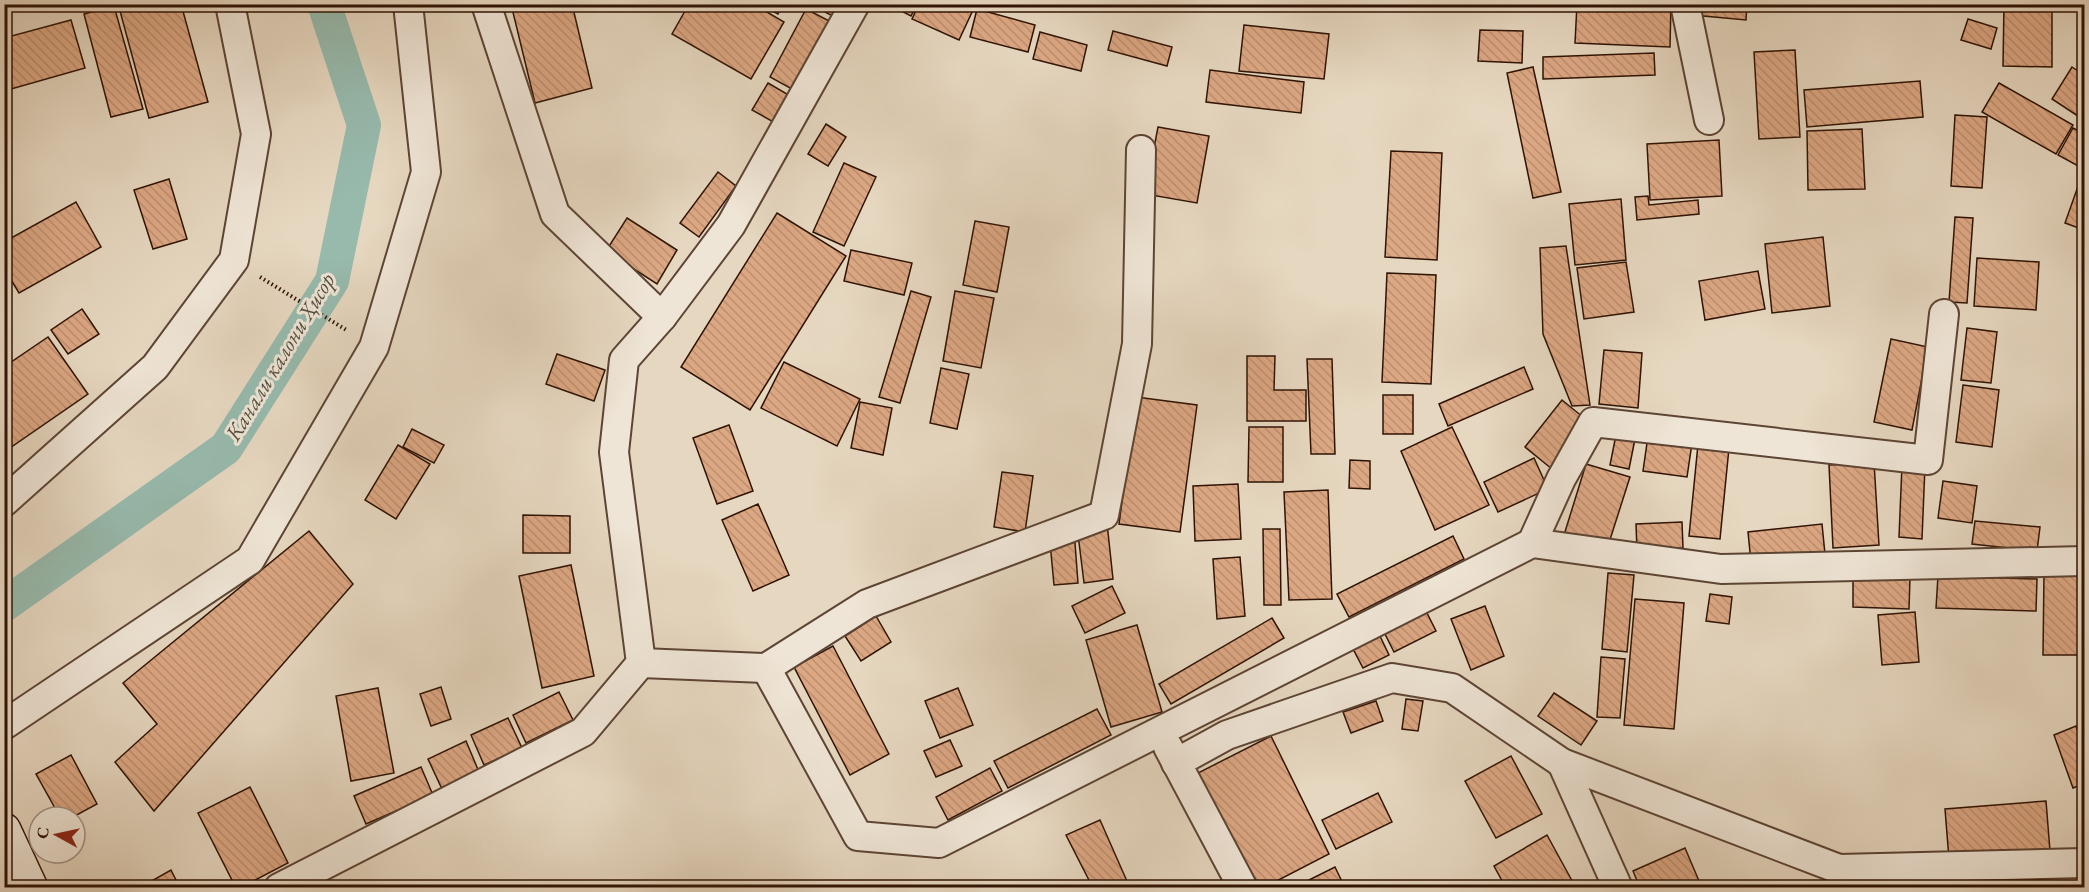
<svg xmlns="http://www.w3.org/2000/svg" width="2089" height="892" viewBox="0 0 2089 892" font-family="'EB Garamond',serif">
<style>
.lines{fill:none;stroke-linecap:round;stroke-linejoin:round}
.canal{stroke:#97baad;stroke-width:34}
.building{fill:url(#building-back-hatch);stroke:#2f1305;stroke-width:1.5}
.street-casing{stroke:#5d4434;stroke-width:32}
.secondary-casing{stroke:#2f1305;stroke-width:36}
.path{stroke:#2f1305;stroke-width:4;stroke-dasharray:1.5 3;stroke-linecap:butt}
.street{stroke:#efe5d6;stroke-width:28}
.secondary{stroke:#efe5d6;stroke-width:33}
.labels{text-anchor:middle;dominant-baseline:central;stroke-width:6;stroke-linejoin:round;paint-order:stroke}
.water-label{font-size:22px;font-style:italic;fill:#534d40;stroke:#efe5d6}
</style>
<defs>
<pattern id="building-back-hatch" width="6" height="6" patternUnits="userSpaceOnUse" patternTransform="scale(1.5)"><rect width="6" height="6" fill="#dca783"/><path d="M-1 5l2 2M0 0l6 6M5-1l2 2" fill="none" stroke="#bd8f70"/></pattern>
</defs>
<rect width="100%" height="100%" fill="#e6d7c0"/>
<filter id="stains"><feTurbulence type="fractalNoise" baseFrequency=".00333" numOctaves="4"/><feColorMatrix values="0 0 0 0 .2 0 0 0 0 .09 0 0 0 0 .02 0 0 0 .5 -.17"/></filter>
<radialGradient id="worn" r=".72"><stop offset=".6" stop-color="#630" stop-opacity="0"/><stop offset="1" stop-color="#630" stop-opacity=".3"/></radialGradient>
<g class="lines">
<path class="canal" d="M 4,605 L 226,448 L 332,281 L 364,125 L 324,4"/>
</g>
<g class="building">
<path d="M 142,4 L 181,4 L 208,102 L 149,118 L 120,11 Z"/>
<path d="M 511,4 L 572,4 L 592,88 L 535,103 Z"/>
<path d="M 689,4 L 753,4 L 784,22 L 751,79 L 672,34 Z"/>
<path d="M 759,4 L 783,4 L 778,14 Z"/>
<path d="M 810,4 L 850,4 L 842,21 Z"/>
<path d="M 888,4 L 917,4 L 911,16 Z"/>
<path d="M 919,4 L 962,4 L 973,10 L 959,40 L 912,19 Z"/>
<path d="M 1577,4 L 1671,4 L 1670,47 L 1575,43 Z"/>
<path d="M 1694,4 L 1747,4 L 1746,20 L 1693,15 Z"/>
<path d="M 2004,4 L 2052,4 L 2052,67 L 2003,66 Z"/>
<path d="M 114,6 L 143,109 L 111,117 L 84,14 Z"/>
<path d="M 806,9 L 837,25 L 801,94 L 770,77 Z"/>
<path d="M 977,9 L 1035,25 L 1028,52 L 970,37 Z"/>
<path d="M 1968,19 L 1997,28 L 1991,49 L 1961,40 Z"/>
<path d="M 71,20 L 85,68 L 4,91 L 4,38 Z"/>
<path d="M 1244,25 L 1329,34 L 1324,79 L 1239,71 Z"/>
<path d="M 1480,30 L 1523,31 L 1522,63 L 1478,61 Z"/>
<path d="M 1113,31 L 1172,47 L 1167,66 L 1108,50 Z"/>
<path d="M 1040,32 L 1087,45 L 1081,71 L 1033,59 Z"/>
<path d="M 1795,50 L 1800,137 L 1759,139 L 1754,52 Z"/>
<path d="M 1654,53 L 1655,75 L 1543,79 L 1543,57 Z"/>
<path d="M 1533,67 L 1561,192 L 1533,198 L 1507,73 Z"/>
<path d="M 2072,67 L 2084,75 L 2084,120 L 2052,99 Z"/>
<path d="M 1210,70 L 1304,82 L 1301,113 L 1206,102 Z"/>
<path d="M 1920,81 L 1923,117 L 1807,127 L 1804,90 Z"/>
<path d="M 768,83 L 792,97 L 777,124 L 752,110 Z"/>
<path d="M 1999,83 L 2073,125 L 2056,154 L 1982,112 Z"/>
<path d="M 1955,115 L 1987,117 L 1982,188 L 1951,186 Z"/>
<path d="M 826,124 L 846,137 L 828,166 L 808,154 Z"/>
<path d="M 1158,127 L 1209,136 L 1197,203 L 1145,194 Z"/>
<path d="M 2073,128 L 2084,134 L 2084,159 L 2080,167 L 2058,155 Z"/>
<path d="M 1862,129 L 1865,189 L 1808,190 L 1807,131 Z"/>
<path d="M 1719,140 L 1722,196 L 1650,200 L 1647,144 Z"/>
<path d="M 1391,151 L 1442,153 L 1437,260 L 1385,257 Z"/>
<path d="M 844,163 L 876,177 L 844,246 L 813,232 Z"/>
<path d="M 718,172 L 736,186 L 699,237 L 680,223 Z"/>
<path d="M 2082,175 L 2084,176 L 2084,230 L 2065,223 Z"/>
<path d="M 169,179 L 187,239 L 153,249 L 134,190 Z"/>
<path d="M 1648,196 L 1649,205 L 1698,200 L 1699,214 L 1637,220 L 1635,197 Z"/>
<path d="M 1621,199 L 1626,260 L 1575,265 L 1569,204 Z"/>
<path d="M 76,202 L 101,247 L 19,293 L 4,268 L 4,242 Z"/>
<path d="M 777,213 L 846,256 L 750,410 L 681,367 Z"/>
<path d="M 1955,217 L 1973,218 L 1967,303 L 1949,302 Z"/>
<path d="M 627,218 L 677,250 L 657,284 L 606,251 Z"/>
<path d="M 975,221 L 1009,227 L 997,292 L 963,285 Z"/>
<path d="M 1823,237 L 1830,306 L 1772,313 L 1765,244 Z"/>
<path d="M 1566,246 L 1590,405 L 1572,406 L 1543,334 L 1540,248 Z"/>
<path d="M 851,250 L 912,263 L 904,295 L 844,281 Z"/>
<path d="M 1977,258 L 2039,262 L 2036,310 L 1974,306 Z"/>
<path d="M 1626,262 L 1634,312 L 1584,319 L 1577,268 Z"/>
<path d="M 1758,271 L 1765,309 L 1705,320 L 1699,281 Z"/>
<path d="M 1387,273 L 1436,275 L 1431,384 L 1382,382 Z"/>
<path d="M 911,291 L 931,297 L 900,403 L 879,397 Z"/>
<path d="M 955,291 L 994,298 L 981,368 L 943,361 Z"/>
<path d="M 82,309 L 99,334 L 68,354 L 51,330 Z"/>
<path d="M 1967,328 L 1997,332 L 1991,383 L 1961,380 Z"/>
<path d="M 48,337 L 88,394 L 4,452 L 4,367 Z"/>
<path d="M 1891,339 L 1928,347 L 1912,430 L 1874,422 Z"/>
<path d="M 1604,350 L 1642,353 L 1638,408 L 1599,404 Z"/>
<path d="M 557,354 L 605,370 L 594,401 L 546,384 Z"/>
<path d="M 1247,356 L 1275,356 L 1274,390 L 1306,390 L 1306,421 L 1247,421 Z"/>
<path d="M 1307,359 L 1332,359 L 1335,454 L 1311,454 Z"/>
<path d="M 784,362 L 860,399 L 837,446 L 761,408 Z"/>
<path d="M 1524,367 L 1533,389 L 1448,426 L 1439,404 Z"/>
<path d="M 941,368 L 969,374 L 957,429 L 930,423 Z"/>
<path d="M 1963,385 L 1999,390 L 1992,447 L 1956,442 Z"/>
<rect x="1383" y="395" width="30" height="39"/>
<path d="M 1136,397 L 1197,405 L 1180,532 L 1119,524 Z"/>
<path d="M 1562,400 L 1589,422 L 1552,469 L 1525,447 Z"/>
<path d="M 860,402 L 892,408 L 883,455 L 851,448 Z"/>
<path d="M 729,425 L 753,491 L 717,504 L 693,438 Z"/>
<path d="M 1618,425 L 1637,429 L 1629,469 L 1610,465 Z"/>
<path d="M 1249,427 L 1283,427 L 1283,482 L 1248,482 Z"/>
<path d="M 1452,427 L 1489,505 L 1435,530 L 1401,451 Z"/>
<path d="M 412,429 L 444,445 L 434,463 L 403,447 Z"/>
<path d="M 1699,434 L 1730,438 L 1720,539 L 1689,536 Z"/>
<path d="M 1648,436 L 1692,443 L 1687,477 L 1643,471 Z"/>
<path d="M 398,445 L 430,464 L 396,519 L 365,500 Z"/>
<path d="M 1534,458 L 1548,489 L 1498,512 L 1484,482 Z"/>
<path d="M 1350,460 L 1370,461 L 1370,489 L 1349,488 Z"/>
<path d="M 1874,462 L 1879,545 L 1833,548 L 1829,465 Z"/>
<path d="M 1586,464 L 1630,477 L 1607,549 L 1564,535 Z"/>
<path d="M 1902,465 L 1925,466 L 1922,539 L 1899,537 Z"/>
<path d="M 1002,472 L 1033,476 L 1025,532 L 994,527 Z"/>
<path d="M 1943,481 L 1977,486 L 1972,523 L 1938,518 Z"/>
<path d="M 1238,484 L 1241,539 L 1195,541 L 1193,486 Z"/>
<path d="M 1328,490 L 1332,599 L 1289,600 L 1284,492 Z"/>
<path d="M 758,504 L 789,575 L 753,591 L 722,520 Z"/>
<path d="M 523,515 L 570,516 L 570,553 L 523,553 Z"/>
<path d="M 1975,521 L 2040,527 L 2037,551 L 1972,544 Z"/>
<path d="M 1682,522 L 1683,548 L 1637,550 L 1636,524 Z"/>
<path d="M 1107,523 L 1113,579 L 1084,583 L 1077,526 Z"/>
<path d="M 1822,524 L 1825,554 L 1751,562 L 1748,532 Z"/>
<path d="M 1263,529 L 1280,529 L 1281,605 L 1264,605 Z"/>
<path d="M 1074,530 L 1078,583 L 1054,585 L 1049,532 Z"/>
<path d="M 309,531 L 353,584 L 154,811 L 115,762 L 157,724 L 123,683 Z"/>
<path d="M 1453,536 L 1464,559 L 1349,617 L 1337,594 Z"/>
<path d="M 1240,557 L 1245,616 L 1217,619 L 1213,559 Z"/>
<path d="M 571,565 L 594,676 L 542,688 L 519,576 Z"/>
<path d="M 1608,573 L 1634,575 L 1627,652 L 1602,649 Z"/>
<path d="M 2044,573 L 2080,573 L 2078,655 L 2043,655 Z"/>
<path d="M 1853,576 L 1910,578 L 1909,609 L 1853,607 Z"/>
<path d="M 1938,576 L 2037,579 L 2036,611 L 1936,608 Z"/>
<path d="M 1112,586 L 1125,613 L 1085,633 L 1072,606 Z"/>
<path d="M 1710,594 L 1732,597 L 1729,624 L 1706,621 Z"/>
<path d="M 1635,599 L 1684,603 L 1674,729 L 1624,725 Z"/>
<path d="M 1485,606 L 1504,656 L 1471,670 L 1451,619 Z"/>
<path d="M 1426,611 L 1436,631 L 1394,652 L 1384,632 Z"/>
<path d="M 1915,612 L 1919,662 L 1882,665 L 1878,615 Z"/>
<path d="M 876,616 L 891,642 L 861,661 L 845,636 Z"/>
<path d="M 1272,618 L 1284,638 L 1171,704 L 1159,684 Z"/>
<path d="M 1137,625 L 1162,712 L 1111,727 L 1086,640 Z"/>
<path d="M 1378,632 L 1389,655 L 1363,668 L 1351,645 Z"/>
<path d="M 833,646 L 889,754 L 850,775 L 794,667 Z"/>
<path d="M 1601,657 L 1625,659 L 1620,718 L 1597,717 Z"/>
<path d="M 441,687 L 451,719 L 431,726 L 420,694 Z"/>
<path d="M 378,688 L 394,773 L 351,781 L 336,696 Z"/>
<path d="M 958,688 L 973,725 L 940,738 L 925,701 Z"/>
<path d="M 559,692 L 573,720 L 526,743 L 513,715 Z"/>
<path d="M 1554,693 L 1597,721 L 1581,745 L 1538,716 Z"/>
<path d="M 1406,699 L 1423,701 L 1418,731 L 1402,729 Z"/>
<path d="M 1376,701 L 1383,721 L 1351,733 L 1343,712 Z"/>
<path d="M 1097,709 L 1111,735 L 1008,788 L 994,761 Z"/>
<path d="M 508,718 L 522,748 L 484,765 L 471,735 Z"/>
<path d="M 2076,726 L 2084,749 L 2084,784 L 2073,788 L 2054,735 Z"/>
<path d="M 1271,736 L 1329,854 L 1263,888 L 1256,888 L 1198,773 Z"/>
<path d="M 950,740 L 962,766 L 936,777 L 924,751 Z"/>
<path d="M 466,741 L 479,772 L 442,789 L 428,759 Z"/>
<path d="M 71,755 L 97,804 L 73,817 L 60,817 L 36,774 Z"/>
<path d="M 1511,756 L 1542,814 L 1496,838 L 1465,781 Z"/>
<path d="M 421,767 L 433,795 L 366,824 L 354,796 Z"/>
<path d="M 990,768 L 1002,791 L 948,820 L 936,797 Z"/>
<path d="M 250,787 L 288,863 L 240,888 L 236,888 L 198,813 Z"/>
<path d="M 1378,793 L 1392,822 L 1336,849 L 1322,820 Z"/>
<path d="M 2084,797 L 2084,825 L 2079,824 Z"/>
<path d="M 2046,801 L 2050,851 L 1949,859 L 1945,809 Z"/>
<path d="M 1100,820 L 1130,888 L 1093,888 L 1066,835 Z"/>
<path d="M 1547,835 L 1576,888 L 1506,888 L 1494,866 Z"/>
<path d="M 1685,848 L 1702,888 L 1640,888 L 1633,871 Z"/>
<path d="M 1335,867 L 1345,888 L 1293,888 Z"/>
<path d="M 171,870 L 180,888 L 139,888 Z"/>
</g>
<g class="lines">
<defs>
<g id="street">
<path d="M 486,4 L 555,214 L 662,317 L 731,225 L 855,4"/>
<path d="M 1685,4 L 1709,120"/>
<path d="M 4,502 L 155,367 L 234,260 L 256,134 L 230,4"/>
<path d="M 1532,543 L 1561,479 L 1593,422 L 1928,460 L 1944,314"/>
<path d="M 641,663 L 766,668 L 867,604 L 1104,515 L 1137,344 L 1141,150"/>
<path d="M 766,668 L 858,836 L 939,843 L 1532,543 L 1721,569 L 2084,561"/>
<path d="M 4,725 L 250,560 L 374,347 L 426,172 L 408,4"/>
<path d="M 1168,747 L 1243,888"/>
<path d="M 1176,763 L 1227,735 L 1392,678 L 1452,688 L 1562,763 L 1839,869 L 2084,863"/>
<path d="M 1562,763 L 1618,888"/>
<path d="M 279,888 L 583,732 L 641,663 L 614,452 L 624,360 L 662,317"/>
</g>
<path id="secondary" d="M 4,830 L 31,888"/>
</defs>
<use href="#street" class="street-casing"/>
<use href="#secondary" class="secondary-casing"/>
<path class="path" d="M 260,277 L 348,331"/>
<use href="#street" class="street"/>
<use href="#secondary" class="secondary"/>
</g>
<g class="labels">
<g class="water-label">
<text transform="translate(280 357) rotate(-59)">Канали калони Ҳисор</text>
</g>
</g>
<rect width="2089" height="892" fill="none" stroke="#e6d7c0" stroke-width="24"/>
<rect x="6" y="6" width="2077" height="880" fill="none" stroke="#2f1305" stroke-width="3"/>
<rect x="12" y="12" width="2065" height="868" fill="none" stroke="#2f1305" stroke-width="1.5"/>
<g transform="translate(57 835) rotate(278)"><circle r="28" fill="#efe5d6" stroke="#a29182" stroke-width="1.5"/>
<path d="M0-4.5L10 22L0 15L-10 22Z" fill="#8f2418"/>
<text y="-9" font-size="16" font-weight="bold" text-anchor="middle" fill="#2f1305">С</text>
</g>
<rect width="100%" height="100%" filter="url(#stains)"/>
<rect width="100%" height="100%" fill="url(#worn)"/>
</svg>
